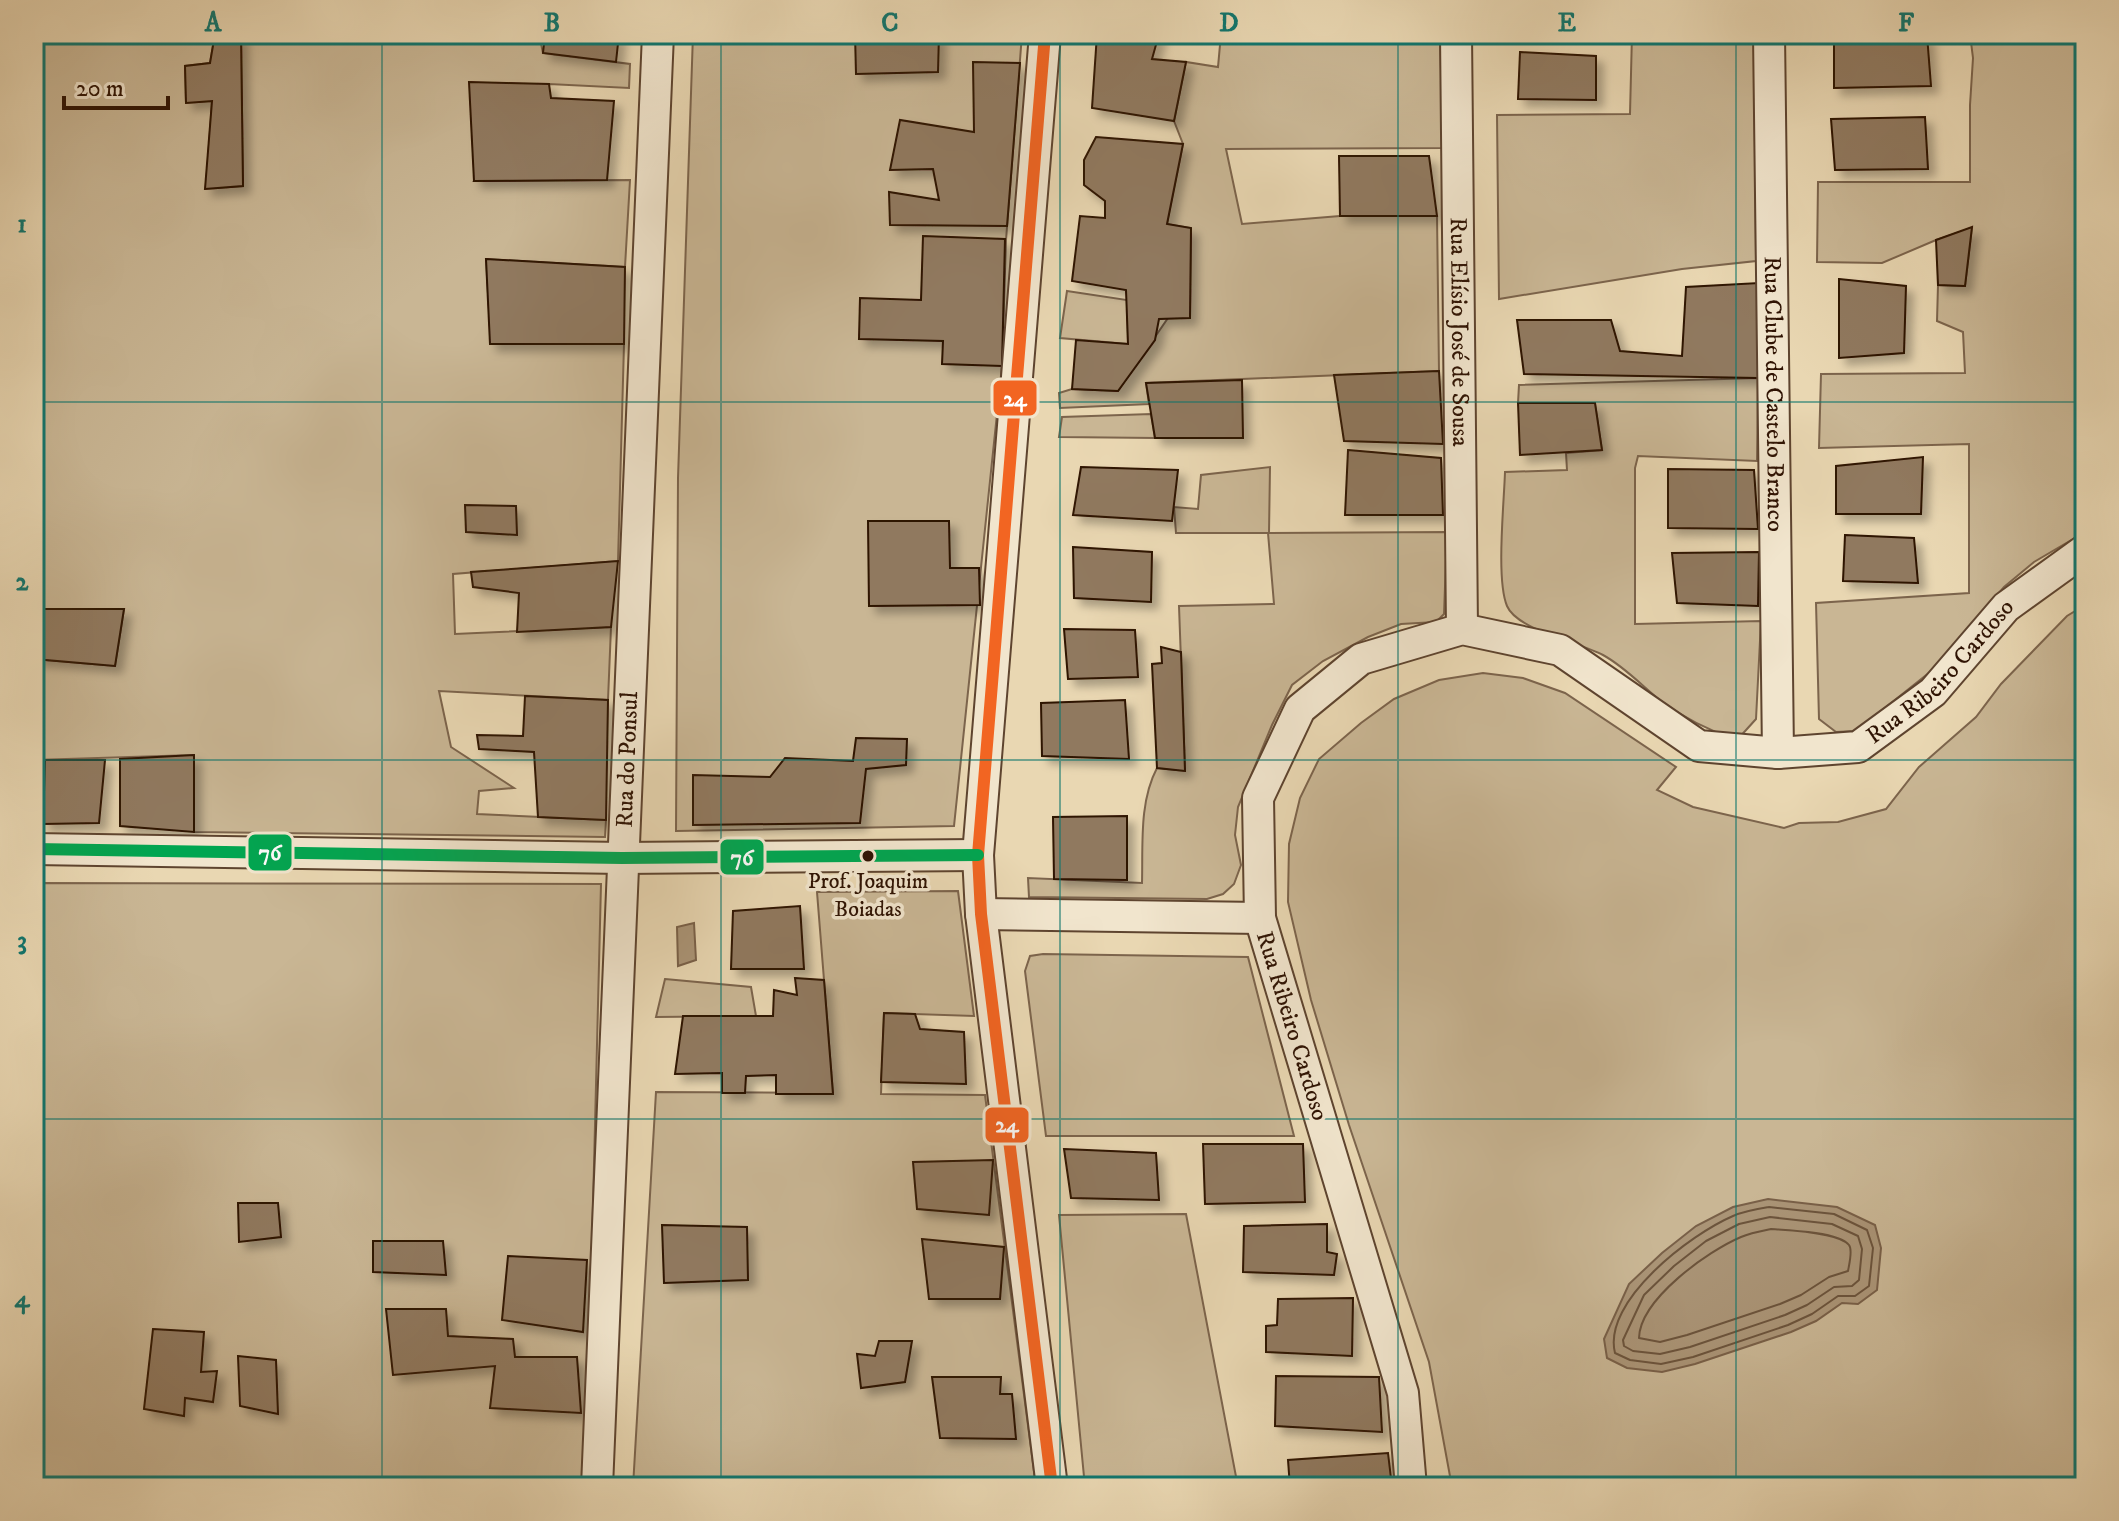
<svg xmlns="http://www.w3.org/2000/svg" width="2119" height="1521" viewBox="0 0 2119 1521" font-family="'IM FELL DW Pica',serif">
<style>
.green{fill:#c9b694;stroke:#7c644c;stroke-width:2}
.water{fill:#aa9476;stroke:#796048;stroke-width:2}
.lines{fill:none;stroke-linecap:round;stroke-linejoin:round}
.shore{stroke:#6c543c;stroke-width:2}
.building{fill:#90795e;stroke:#2f1303;stroke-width:2;filter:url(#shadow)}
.minor-casing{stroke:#5e442f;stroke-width:34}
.minor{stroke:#f1e5cd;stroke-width:30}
.bus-1-casing{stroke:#f1e5cd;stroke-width:18}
.bus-2-casing{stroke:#f1e5cd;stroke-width:18}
.bus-1{stroke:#f26522;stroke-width:12}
.bus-2{stroke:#00a651;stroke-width:12}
.grid{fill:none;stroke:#0f766e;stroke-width:2;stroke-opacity:0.55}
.bus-dot{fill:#2f1303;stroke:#f1e5cd;stroke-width:3}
.labels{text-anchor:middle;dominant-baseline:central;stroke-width:7;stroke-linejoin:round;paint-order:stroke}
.bus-label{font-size:22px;fill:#2f1303;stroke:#f1e5cd}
.street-label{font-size:24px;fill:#2f1303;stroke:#f1e5cd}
.line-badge{stroke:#f1e5cd;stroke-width:3}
.badge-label{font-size:22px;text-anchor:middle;font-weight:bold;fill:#fff}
.neatline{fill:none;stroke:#0f766e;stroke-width:3}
.grid-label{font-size:26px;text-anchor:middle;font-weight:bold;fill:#0f766e}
</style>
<defs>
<filter id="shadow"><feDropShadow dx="7" dy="7" stdDeviation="4" flood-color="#0004"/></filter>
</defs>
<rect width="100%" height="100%" fill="#e9d7b2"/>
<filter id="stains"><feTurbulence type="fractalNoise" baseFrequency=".0025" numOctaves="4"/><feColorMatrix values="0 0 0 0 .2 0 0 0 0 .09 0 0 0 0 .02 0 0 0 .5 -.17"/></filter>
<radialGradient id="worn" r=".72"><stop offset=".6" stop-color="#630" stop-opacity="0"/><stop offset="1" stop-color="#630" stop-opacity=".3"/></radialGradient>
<g class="green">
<path d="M 34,34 L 215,34 L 210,63 L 185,66 L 186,103 L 212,101 L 206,189 L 243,186 L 241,34 L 539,34 L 543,53 L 630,64 L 629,88 L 549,84 L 474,181 L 630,180 L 625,267 L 486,259 L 491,344 L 624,344 L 618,561 L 453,574 L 455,634 L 611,627 L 608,700 L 439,691 L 451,747 L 514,788 L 479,791 L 477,814 L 606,820 L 605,837 L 194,832 L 193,755 L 34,760 L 34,659 L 115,666 L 124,609 L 34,609 L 34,323 L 38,323 L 43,265 L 34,264 Z"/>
<path d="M 693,34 L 1022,34 L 1006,240 L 1002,366 L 954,826 L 676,831 L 678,478 Z"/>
<path d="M 1221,34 L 1440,34 L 1443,148 L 1226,149 L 1242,224 L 1340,216 L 1437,216 L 1439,371 L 1146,383 L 1149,404 L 1060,408 L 1059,393 L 1072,389 L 1118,391 L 1168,318 L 1190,318 L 1191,228 L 1167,224 L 1183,144 L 1174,121 L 1186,62 L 1218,67 Z"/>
<path d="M 1632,34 L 1754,34 L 1756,261 L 1682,269 L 1499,299 L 1497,115 L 1630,114 Z"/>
<path d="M 1970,34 L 2085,34 L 2085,532 L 2034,562 L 2004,587 L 1935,668 L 1856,731 L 1836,732 L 1819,719 L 1816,603 L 1969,593 L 1969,444 L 1819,448 L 1821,374 L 1965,373 L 1963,332 L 1937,321 L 1938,285 L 1965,286 L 1972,228 L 1936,240 L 1882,263 L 1817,262 L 1818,182 L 1970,182 L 1970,105 L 1973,58 Z"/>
<path d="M 1067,291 L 1127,300 L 1128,344 L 1060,338 Z"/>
<path d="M 1758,378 L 1757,461 L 1638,456 L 1635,468 L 1635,624 L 1761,621 L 1756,719 L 1737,740 C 1710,731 1684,718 1661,701 C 1642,686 1625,667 1603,655 C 1579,642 1517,630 1507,606 C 1496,580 1504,504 1505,472 L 1567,470 L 1566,453 L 1602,450 L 1595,404 L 1518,403 L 1519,385 Z"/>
<path d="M 1151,414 L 1155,438 L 1059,437 L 1062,417 Z"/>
<path d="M 1270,467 L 1269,533 L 1447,532 L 1444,614 L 1436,622 L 1401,624 L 1368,637 L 1323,661 L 1292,685 L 1272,725 L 1238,807 L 1235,835 L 1241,865 L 1234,884 L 1223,894 L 1207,899 L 1029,897 L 1028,878 L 1142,883 C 1143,845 1139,802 1157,768 L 1185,771 L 1179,606 L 1274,604 L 1268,533 L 1176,533 L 1174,507 L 1198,509 L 1201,475 Z"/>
<path d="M 2085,605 L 2085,1487 L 1452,1487 L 1429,1362 L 1349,1125 L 1311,1000 L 1288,902 L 1289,844 L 1300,798 L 1319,759 L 1361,723 L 1394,699 L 1439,680 L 1483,673 L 1523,678 L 1565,693 L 1676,767 L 1657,790 L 1693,807 L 1784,828 L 1799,823 L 1838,822 L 1886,809 L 1919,767 L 1976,717 L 2001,684 L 2067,616 Z"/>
<path d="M 34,883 L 601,884 L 586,1487 L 34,1487 Z"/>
<path d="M 958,891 L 974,1016 L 884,1013 L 881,1094 L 985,1095 L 1036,1487 L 633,1487 L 656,1092 L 833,1093 L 817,892 Z"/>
<path d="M 1043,954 L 1248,957 L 1294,1136 L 1046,1136 L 1025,971 L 1030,956 Z"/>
<path d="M 665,979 L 751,987 L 756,1016 L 656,1017 Z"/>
<path d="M 1186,1214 L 1238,1487 L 1085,1487 L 1059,1215 Z"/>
</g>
<g class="water">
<path d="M 694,923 L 696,960 L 678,966 L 677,927 Z"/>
<path d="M 1768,1199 L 1837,1207 L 1875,1225 L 1881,1248 L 1877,1290 L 1858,1304 L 1842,1303 L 1816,1321 L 1791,1332 L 1695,1364 L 1662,1372 L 1627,1368 L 1607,1358 L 1604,1339 L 1629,1284 L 1662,1253 L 1696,1226 L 1733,1207 Z"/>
</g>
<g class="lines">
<g class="shore">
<path d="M 1769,1207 L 1834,1214 L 1867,1230 L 1873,1248 L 1869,1286 L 1855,1296 L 1838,1296 L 1812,1314 L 1788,1325 L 1693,1357 L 1661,1364 L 1630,1360 L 1615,1353 C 1602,1301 1691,1234 1733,1216 C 1744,1211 1757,1209 1769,1207 Z"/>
<path d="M 1770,1217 L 1832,1224 L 1858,1236 L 1862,1249 L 1859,1280 L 1852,1286 L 1834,1287 L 1807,1305 L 1785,1315 L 1690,1347 L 1660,1354 L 1633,1351 L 1624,1346 L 1623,1340 L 1644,1295 L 1674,1266 L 1706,1241 L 1739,1224 Z"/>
<path d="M 1771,1229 C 1787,1230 1839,1232 1849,1245 C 1853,1250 1849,1265 1848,1271 L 1829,1277 L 1801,1295 L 1780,1304 L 1687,1335 L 1660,1342 L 1639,1338 C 1640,1299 1708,1251 1741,1237 C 1750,1233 1761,1231 1771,1229 Z"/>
</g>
</g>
<g class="building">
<path d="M 215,34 L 241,34 L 243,186 L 205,189 L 212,101 L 186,103 L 185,66 L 210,63 Z"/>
<path d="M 545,34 L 619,34 L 616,62 L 543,53 Z"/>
<path d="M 855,34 L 939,34 L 938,72 L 856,74 Z"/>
<path d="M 1097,34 L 1159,34 L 1152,59 L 1186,62 L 1174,121 L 1092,108 Z"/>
<path d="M 1834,35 L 1927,35 L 1931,86 L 1834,88 Z"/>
<path d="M 1520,52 L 1596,56 L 1596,100 L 1518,99 Z"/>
<path d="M 973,62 L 1020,63 L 1007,226 L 890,225 L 889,192 L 939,200 L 933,169 L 890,170 L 900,120 L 974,132 Z"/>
<path d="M 469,82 L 549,84 L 551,98 L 614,101 L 607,180 L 474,181 Z"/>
<path d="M 1925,117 L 1928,169 L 1835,170 L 1831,119 Z"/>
<path d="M 1096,137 L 1183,144 L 1167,224 L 1191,228 L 1190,318 L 1159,319 L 1155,340 L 1118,391 L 1072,389 L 1076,340 L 1128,344 L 1126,290 L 1072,281 L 1080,216 L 1105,218 L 1105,201 L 1084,185 L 1084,160 Z"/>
<path d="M 1339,156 L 1429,156 L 1437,216 L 1340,216 Z"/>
<path d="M 1972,227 L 1965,286 L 1938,285 L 1936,240 Z"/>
<path d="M 923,236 L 1005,239 L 1002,366 L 942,364 L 943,341 L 859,339 L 860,298 L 921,300 Z"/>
<path d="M 486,259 L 625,267 L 624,344 L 490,344 Z"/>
<path d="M 1839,279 L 1906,286 L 1904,353 L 1839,358 Z"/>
<path d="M 1759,283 L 1758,378 L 1524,374 L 1517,320 L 1611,320 L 1620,351 L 1682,356 L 1686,287 Z"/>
<path d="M 1439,371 L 1443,444 L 1344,441 L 1334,375 Z"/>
<path d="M 1242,380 L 1243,438 L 1155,438 L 1146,383 Z"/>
<path d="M 1518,403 L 1595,403 L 1602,450 L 1520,455 Z"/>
<path d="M 1348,450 L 1441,458 L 1443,515 L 1345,515 Z"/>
<path d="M 1923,457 L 1921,514 L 1836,514 L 1836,466 Z"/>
<path d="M 1081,467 L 1178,470 L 1172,521 L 1073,515 Z"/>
<path d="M 1668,469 L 1754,470 L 1758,529 L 1668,528 Z"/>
<path d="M 465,505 L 516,506 L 517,535 L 466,532 Z"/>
<path d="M 868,521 L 949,521 L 950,568 L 979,568 L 980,605 L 869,606 Z"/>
<path d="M 1845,535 L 1914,538 L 1918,583 L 1843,581 Z"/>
<path d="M 1073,547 L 1152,552 L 1151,602 L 1074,598 Z"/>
<path d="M 1759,552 L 1758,606 L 1677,603 L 1672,553 Z"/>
<path d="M 618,561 L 611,627 L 517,632 L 519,593 L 473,587 L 471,572 Z"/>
<path d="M 34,609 L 124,609 L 115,666 L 34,659 Z"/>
<path d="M 1064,629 L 1135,630 L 1138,677 L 1068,679 Z"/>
<path d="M 1161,647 L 1181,652 L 1185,771 L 1157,768 L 1152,664 L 1162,663 Z"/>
<path d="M 525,696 L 608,700 L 606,820 L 538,817 L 534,752 L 479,749 L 477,735 L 523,736 Z"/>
<path d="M 1125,700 L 1129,759 L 1042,756 L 1041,703 Z"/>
<path d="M 856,738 L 907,739 L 906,765 L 866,769 L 860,823 L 693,825 L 693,775 L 770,777 L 785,758 L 853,761 Z"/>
<path d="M 194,755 L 194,832 L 120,826 L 120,759 Z"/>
<path d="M 45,760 L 105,760 L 99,823 L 43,824 Z"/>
<path d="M 1127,816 L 1127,880 L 1054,879 L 1053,817 Z"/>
<path d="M 800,906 L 804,969 L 731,969 L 733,911 Z"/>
<path d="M 795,978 L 824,980 L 833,1094 L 776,1094 L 776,1075 L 746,1076 L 745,1093 L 722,1093 L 722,1073 L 675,1074 L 683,1016 L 773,1016 L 774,990 L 797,995 Z"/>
<path d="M 884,1013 L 915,1014 L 920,1029 L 964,1032 L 966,1084 L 881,1082 Z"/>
<path d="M 1203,1144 L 1303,1144 L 1305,1202 L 1205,1204 Z"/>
<path d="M 1064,1149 L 1156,1153 L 1159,1200 L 1071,1198 Z"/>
<path d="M 993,1160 L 989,1215 L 917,1209 L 913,1162 Z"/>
<path d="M 238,1203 L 278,1203 L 281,1237 L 239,1242 Z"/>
<path d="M 1327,1224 L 1327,1252 L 1337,1254 L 1334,1275 L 1243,1272 L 1244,1226 Z"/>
<path d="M 662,1225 L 747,1227 L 748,1280 L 664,1283 Z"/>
<path d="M 922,1239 L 1004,1247 L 1000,1299 L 929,1299 Z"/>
<path d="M 373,1241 L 443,1241 L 446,1275 L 373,1272 Z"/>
<path d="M 508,1256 L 587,1260 L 583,1332 L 502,1320 Z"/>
<path d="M 1353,1298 L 1352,1356 L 1266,1352 L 1266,1326 L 1277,1325 L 1278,1299 Z"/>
<path d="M 386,1309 L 446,1309 L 448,1336 L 513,1339 L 515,1357 L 577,1357 L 581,1413 L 490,1408 L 495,1366 L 393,1375 Z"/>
<path d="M 153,1329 L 204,1332 L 201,1372 L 217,1371 L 213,1402 L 185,1398 L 184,1416 L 144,1409 Z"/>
<path d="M 879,1341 L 912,1341 L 905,1382 L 861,1388 L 857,1354 L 875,1356 Z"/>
<path d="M 238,1356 L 276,1360 L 278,1414 L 240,1406 Z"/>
<path d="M 1276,1376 L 1379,1377 L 1382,1432 L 1275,1426 Z"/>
<path d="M 932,1377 L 1001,1377 L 1000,1394 L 1012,1394 L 1016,1439 L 940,1438 Z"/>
<path d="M 1388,1453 L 1392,1487 L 1290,1487 L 1288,1460 Z"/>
</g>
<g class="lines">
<defs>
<g id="minor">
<path d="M 1045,34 L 978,855 L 981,914 L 1052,1487"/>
<path id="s1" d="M 1456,34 L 1462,629"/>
<path id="s2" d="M 1769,34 L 1778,753"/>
<path d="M 34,849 L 622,858 L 978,855"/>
<path d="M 981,914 L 1260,918"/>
<path id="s3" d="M 597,1487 L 658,34"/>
<path id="s4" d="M 1411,1487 L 1403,1393 L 1260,918 L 1258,798 L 1300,709 L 1361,659 L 1462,629 L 1560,650 L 1699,746 L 1778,753 L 1858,747 L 1933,692 L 2006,607 L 2085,550"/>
</g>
</defs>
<use href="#minor" class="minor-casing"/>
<use href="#minor" class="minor"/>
<defs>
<path id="bus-1" d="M 1045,34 L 978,855 L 981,914 L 1052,1487"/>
<path id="bus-2" d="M 34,849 L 622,858 L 978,855"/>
</defs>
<use href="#bus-1" class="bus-1-casing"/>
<use href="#bus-2" class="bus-2-casing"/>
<use href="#bus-1" class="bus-1"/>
<use href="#bus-2" class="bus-2"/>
</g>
<path class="grid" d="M 382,34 L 382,1487M 721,34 L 721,1487M 1060,34 L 1060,1487M 1398,34 L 1398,1487M 1736,34 L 1736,1487M 34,402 L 2085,402M 34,760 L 2085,760M 34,1119 L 2085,1119"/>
<circle class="bus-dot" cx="868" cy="856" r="7"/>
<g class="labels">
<g class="bus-label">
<text x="868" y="881">Prof. Joaquim<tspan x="868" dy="28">Boiadas</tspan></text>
</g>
<g class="street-label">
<text stroke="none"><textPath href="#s1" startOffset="298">Rua Elísio José de Sousa</textPath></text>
<text stroke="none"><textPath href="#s2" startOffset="360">Rua Clube de Castelo Branco</textPath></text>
<text stroke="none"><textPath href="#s4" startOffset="1534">Rua Ribeiro Cardoso</textPath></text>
<text stroke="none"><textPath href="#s3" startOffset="728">Rua do Ponsul</textPath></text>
<text transform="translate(1292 1026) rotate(73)">Rua Ribeiro Cardoso</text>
</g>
</g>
<g class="line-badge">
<rect x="992" y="379" width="46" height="38" rx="8" fill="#f26522"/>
<rect x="247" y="833" width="46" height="39" rx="8" fill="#00a651"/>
<rect x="719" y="838" width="46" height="38" rx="8" fill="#00a651"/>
<rect x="984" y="1106" width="46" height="38" rx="8" fill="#f26522"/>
</g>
<g class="badge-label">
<text x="1015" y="406">24</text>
<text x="270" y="860">76</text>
<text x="742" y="865">76</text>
<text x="1007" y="1132">24</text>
</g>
<rect width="2119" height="1521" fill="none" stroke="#e9d7b2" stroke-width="88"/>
<path d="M64 96v12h104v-12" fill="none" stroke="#2f1303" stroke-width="4"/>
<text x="76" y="96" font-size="24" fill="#2f1303" stroke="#f1e5cd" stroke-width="6" paint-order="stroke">20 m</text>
<rect x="44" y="44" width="2031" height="1433" class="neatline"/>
<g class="grid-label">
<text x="213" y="31">A</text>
<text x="552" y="31">B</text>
<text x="890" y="31">C</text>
<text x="1229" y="31">D</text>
<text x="1567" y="31">E</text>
<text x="1906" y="31">F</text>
<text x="22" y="232">1</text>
<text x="22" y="590">2</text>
<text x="22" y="949">3</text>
<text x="22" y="1307">4</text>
</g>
<rect width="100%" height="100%" filter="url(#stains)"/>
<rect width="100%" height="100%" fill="url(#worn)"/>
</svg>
